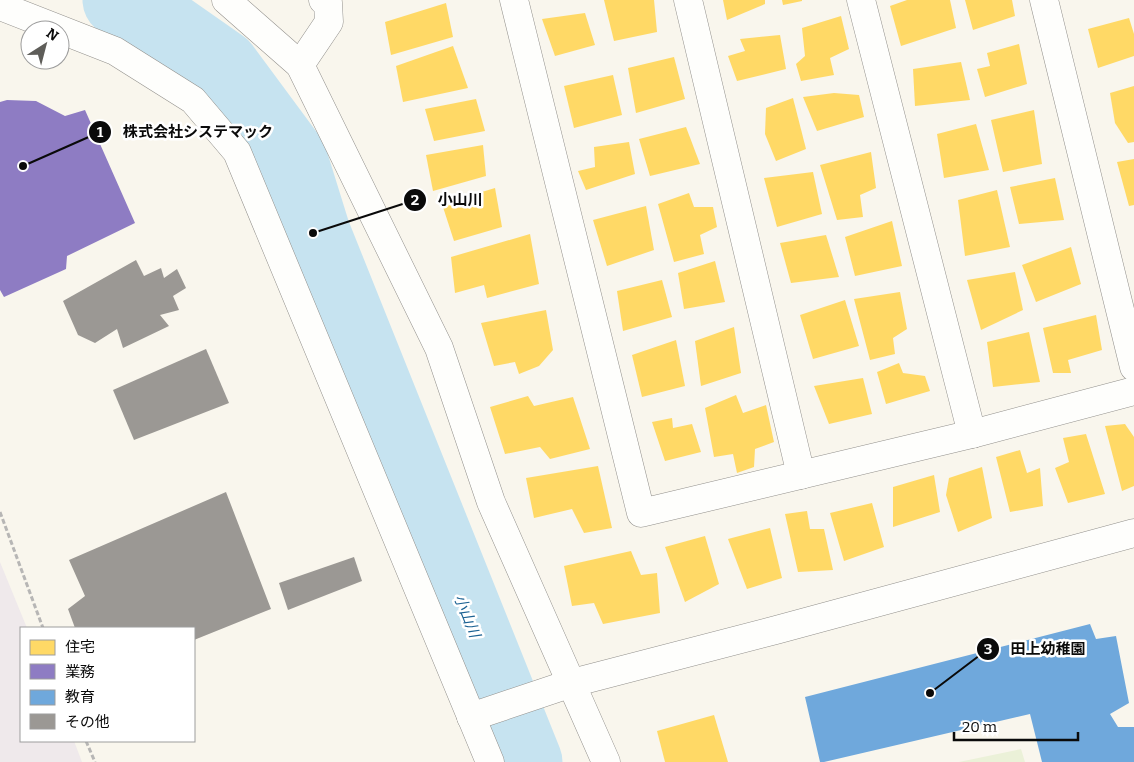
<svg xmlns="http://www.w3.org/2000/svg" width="1134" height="762" viewBox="0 0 1134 762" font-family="Bitter,'Noto Sans JP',serif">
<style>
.industrial{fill:#efe9eb}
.pitch{fill:#ebf1d8}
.homes{fill:#ffd966}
.offices{fill:#8e7cc3}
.schools{fill:#6fa8dc}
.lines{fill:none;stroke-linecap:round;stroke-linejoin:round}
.river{stroke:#c6e3f0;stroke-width:75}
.building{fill:#9b9894}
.minor-casing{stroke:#92908c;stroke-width:29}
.path{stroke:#b7b6b5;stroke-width:3;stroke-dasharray:5 2.5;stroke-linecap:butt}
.minor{stroke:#fefefc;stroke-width:28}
.labels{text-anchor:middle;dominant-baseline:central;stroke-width:5;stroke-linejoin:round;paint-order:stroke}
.water-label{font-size:15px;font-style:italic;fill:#1c6293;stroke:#fff}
.leader{fill:none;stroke:#0a0a0a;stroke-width:2}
.callout-dot{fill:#0a0a0a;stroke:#fff;stroke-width:2}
.mark-label{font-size:15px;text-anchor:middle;font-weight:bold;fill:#fff}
.callout-label{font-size:15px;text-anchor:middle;font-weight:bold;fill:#0a0a0a;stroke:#fff;stroke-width:5;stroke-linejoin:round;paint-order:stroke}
</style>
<rect width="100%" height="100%" fill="#f9f6ed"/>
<path class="industrial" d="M 0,562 L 27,628 L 21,628 L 21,741 L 74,741 L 82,762 L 0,762 Z"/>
<path class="pitch" d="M 1021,749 L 1025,762 L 959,762 Z"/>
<g class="homes">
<path d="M 604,0 L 654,0 L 657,32 L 614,41 Z"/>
<path d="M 723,0 L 765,0 L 765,4 L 727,20 Z"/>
<path d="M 782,0 L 802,0 L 802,1 L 783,5 Z"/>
<path d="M 907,0 L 950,0 L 956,28 L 901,46 L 890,6 Z"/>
<path d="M 965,0 L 1012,0 L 1015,16 L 973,30 Z"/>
<path d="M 446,3 L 453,37 L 391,55 L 385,22 Z"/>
<path d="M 585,13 L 595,45 L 555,56 L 542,19 Z"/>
<path d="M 841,16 L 849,49 L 830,58 L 834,75 L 801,81 L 796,64 L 805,56 L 802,28 Z"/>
<path d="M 1129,18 L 1134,34 L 1134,56 L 1098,68 L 1088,29 Z"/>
<path d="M 780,35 L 786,69 L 737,81 L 728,56 L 745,51 L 740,39 Z"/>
<path d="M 1019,44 L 1027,84 L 985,97 L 977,69 L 990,66 L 987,53 Z"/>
<path d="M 453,46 L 468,88 L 403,102 L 396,66 Z"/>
<path d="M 674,57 L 685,99 L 636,113 L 628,68 Z"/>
<path d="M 961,62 L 970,100 L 915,106 L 913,69 Z"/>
<path d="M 613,75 L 622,115 L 574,128 L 564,86 Z"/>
<path d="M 1134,86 L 1134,142 L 1128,143 L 1115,123 L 1110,93 Z"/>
<path d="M 834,93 L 859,95 L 864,117 L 817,131 L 803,97 Z"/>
<path d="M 793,98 L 806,149 L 776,161 L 765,134 L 766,108 Z"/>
<path d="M 476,99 L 485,131 L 434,141 L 425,109 Z"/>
<path d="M 1034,110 L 1042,164 L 1003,172 L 991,120 Z"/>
<path d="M 976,124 L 989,170 L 944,178 L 937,134 Z"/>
<path d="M 686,127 L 700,164 L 650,176 L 639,139 Z"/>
<path d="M 629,142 L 635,174 L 586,190 L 578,171 L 595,167 L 594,147 Z"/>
<path d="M 483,145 L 486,176 L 433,191 L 426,155 Z"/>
<path d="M 871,152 L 876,188 L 860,195 L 863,217 L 837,220 L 820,165 Z"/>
<path d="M 1134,159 L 1134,205 L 1129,206 L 1117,162 Z"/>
<path d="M 813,172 L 822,214 L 777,227 L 764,178 Z"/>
<path d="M 1055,178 L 1064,220 L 1019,224 L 1010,187 Z"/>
<path d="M 495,188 L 502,227 L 454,241 L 442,204 Z"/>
<path d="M 997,190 L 1010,247 L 965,256 L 958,200 Z"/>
<path d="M 689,193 L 694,207 L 713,207 L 717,227 L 700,235 L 704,254 L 674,262 L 658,204 Z"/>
<path d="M 646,206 L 654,250 L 607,266 L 593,220 Z"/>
<path d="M 892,221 L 902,266 L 855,276 L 845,237 Z"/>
<path d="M 530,234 L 539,284 L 487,298 L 484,285 L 455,293 L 451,257 Z"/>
<path d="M 826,235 L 839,277 L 791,283 L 780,243 Z"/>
<path d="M 1071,247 L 1081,284 L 1036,302 L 1022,265 Z"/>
<path d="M 715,261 L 725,302 L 684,309 L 678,273 Z"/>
<path d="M 1015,272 L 1023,310 L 981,330 L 967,280 Z"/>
<path d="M 662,280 L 672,317 L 623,331 L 617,291 Z"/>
<path d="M 900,292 L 907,329 L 893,338 L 895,354 L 870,360 L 854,299 Z"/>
<path d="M 845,300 L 859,346 L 813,359 L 800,315 Z"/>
<path d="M 546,310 L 553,350 L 539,366 L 519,374 L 515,362 L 494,366 L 481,323 Z"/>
<path d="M 1096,315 L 1102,350 L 1068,360 L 1071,373 L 1053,373 L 1043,328 Z"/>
<path d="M 734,327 L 741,373 L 701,386 L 695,341 Z"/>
<path d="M 1029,332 L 1040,382 L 993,387 L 987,342 Z"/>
<path d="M 676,340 L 685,386 L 642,397 L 632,355 Z"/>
<path d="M 899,363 L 903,373 L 925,376 L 930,391 L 886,404 L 877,372 Z"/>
<path d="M 863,378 L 872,414 L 829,424 L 814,386 Z"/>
<path d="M 736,395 L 743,413 L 766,405 L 774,442 L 755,449 L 754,467 L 737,473 L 733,454 L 714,457 L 705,408 Z"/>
<path d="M 528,396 L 534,406 L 573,397 L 590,449 L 550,459 L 540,447 L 505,454 L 490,407 Z"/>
<path d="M 672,418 L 673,428 L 692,424 L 701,452 L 665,461 L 652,422 Z"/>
<path d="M 1125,424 L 1134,437 L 1134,486 L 1122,491 L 1105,426 Z"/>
<path d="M 1086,434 L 1105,494 L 1068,503 L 1055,468 L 1069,462 L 1063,438 Z"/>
<path d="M 1020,450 L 1027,473 L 1040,468 L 1043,506 L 1010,512 L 996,457 Z"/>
<path d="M 598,466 L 612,528 L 584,533 L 572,509 L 534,518 L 526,478 Z"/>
<path d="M 982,467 L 992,518 L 958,532 L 946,495 L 949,478 Z"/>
<path d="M 934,475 L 940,512 L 893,527 L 893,487 Z"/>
<path d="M 872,503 L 884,547 L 844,561 L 830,513 Z"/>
<path d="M 807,511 L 810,529 L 824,529 L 833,570 L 798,572 L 785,514 Z"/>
<path d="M 770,528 L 782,578 L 747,589 L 728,539 Z"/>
<path d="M 705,536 L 719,584 L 685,602 L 665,547 Z"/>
<path d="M 631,551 L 641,575 L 657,573 L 660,613 L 603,624 L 594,603 L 572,606 L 564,566 Z"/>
<path d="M 714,715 L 728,762 L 665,762 L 657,731 Z"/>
</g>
<path class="offices" d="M 7,100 L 36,101 L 65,116 L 85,110 L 135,223 L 67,256 L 66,269 L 4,297 L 0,290 L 0,102 Z"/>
<path class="schools" d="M 1090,624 L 1096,639 L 1116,636 L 1129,703 L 1110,714 L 1118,727 L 1134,727 L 1134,762 L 1042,762 L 1030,714 L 824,762 L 820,762 L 805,697 Z"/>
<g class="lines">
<path class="river" d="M 120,0 L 132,4 L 222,67 L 290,159 L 313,233 L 525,762"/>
</g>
<g class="building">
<path d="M 136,260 L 144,276 L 161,268 L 164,278 L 177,269 L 186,288 L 173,296 L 179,310 L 160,315 L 169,326 L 123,348 L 117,329 L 95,343 L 78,335 L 63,301 Z"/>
<path d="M 206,349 L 229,403 L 134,440 L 113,390 Z"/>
<path d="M 226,492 L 271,609 L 194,640 L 194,628 L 75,628 L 68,609 L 85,596 L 69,560 Z"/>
<path d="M 354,557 L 362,581 L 288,610 L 279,583 Z"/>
</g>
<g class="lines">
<defs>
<g id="minor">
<path d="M 226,0 L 300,65 L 439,348 L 491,502 L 606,762"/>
<path d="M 514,0 L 641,513 L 972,434 L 1134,391"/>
<path d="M 688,0 L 801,475"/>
<path d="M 861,0 L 972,434"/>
<path d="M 1044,0 L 1134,367"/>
<path d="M 0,6 L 115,51 L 193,100 L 237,152 L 490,762"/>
<path d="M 300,65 L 329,22 L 328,3 L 323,0"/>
<path d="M 471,717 L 572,683 L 776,630 L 1134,533"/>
</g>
</defs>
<use href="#minor" class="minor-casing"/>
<g class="path">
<path d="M 0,512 L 43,628"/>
<path d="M 86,741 L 95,762"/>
</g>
<use href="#minor" class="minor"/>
</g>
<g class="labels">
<g class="water-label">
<text transform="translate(467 616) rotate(68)">小山川</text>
</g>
</g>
<path class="leader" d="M23 166L100 132M313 233L415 200M930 693L988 649"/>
<g class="callout-dot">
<circle cx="23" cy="166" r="5"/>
<circle cx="313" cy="233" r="5"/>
<circle cx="930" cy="693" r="5"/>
<circle cx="100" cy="132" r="12"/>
<circle cx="415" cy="200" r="12"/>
<circle cx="988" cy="649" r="12"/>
</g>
<g class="mark-label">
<text x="100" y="137">1</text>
<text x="415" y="205">2</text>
<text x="988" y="654">3</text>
</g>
<g class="callout-label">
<text x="198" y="137">株式会社システマック</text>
<text x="460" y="205">小山川</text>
<text x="1048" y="654">田上幼稚園</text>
</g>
<rect x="20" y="627" width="175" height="115" fill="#ffffff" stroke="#9d9d9d"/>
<rect x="30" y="640" width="25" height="15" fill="#ffd966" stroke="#9d9d9d"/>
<text x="65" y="652" font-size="15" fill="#0a0a0a">住宅</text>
<rect x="30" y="664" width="25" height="15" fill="#8e7cc3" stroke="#9d9d9d"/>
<text x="65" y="677" font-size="15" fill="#0a0a0a">業務</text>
<rect x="30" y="690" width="25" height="15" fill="#6fa8dc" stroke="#9d9d9d"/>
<text x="65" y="702" font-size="15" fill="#0a0a0a">教育</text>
<rect x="30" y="714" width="25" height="15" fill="#9b9894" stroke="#9d9d9d"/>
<text x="65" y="727" font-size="15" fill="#0a0a0a">その他</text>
<g transform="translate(45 45) rotate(36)"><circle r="24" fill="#ffffff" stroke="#9d9d9d"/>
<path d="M0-4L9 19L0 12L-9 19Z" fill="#5e5d59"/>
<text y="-8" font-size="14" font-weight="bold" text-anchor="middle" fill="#0a0a0a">N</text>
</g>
<path d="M954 732v8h124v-8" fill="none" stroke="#0a0a0a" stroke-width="2.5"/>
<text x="962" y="732" font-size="15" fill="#0a0a0a" stroke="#ffffff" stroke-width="4" paint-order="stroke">20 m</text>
</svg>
